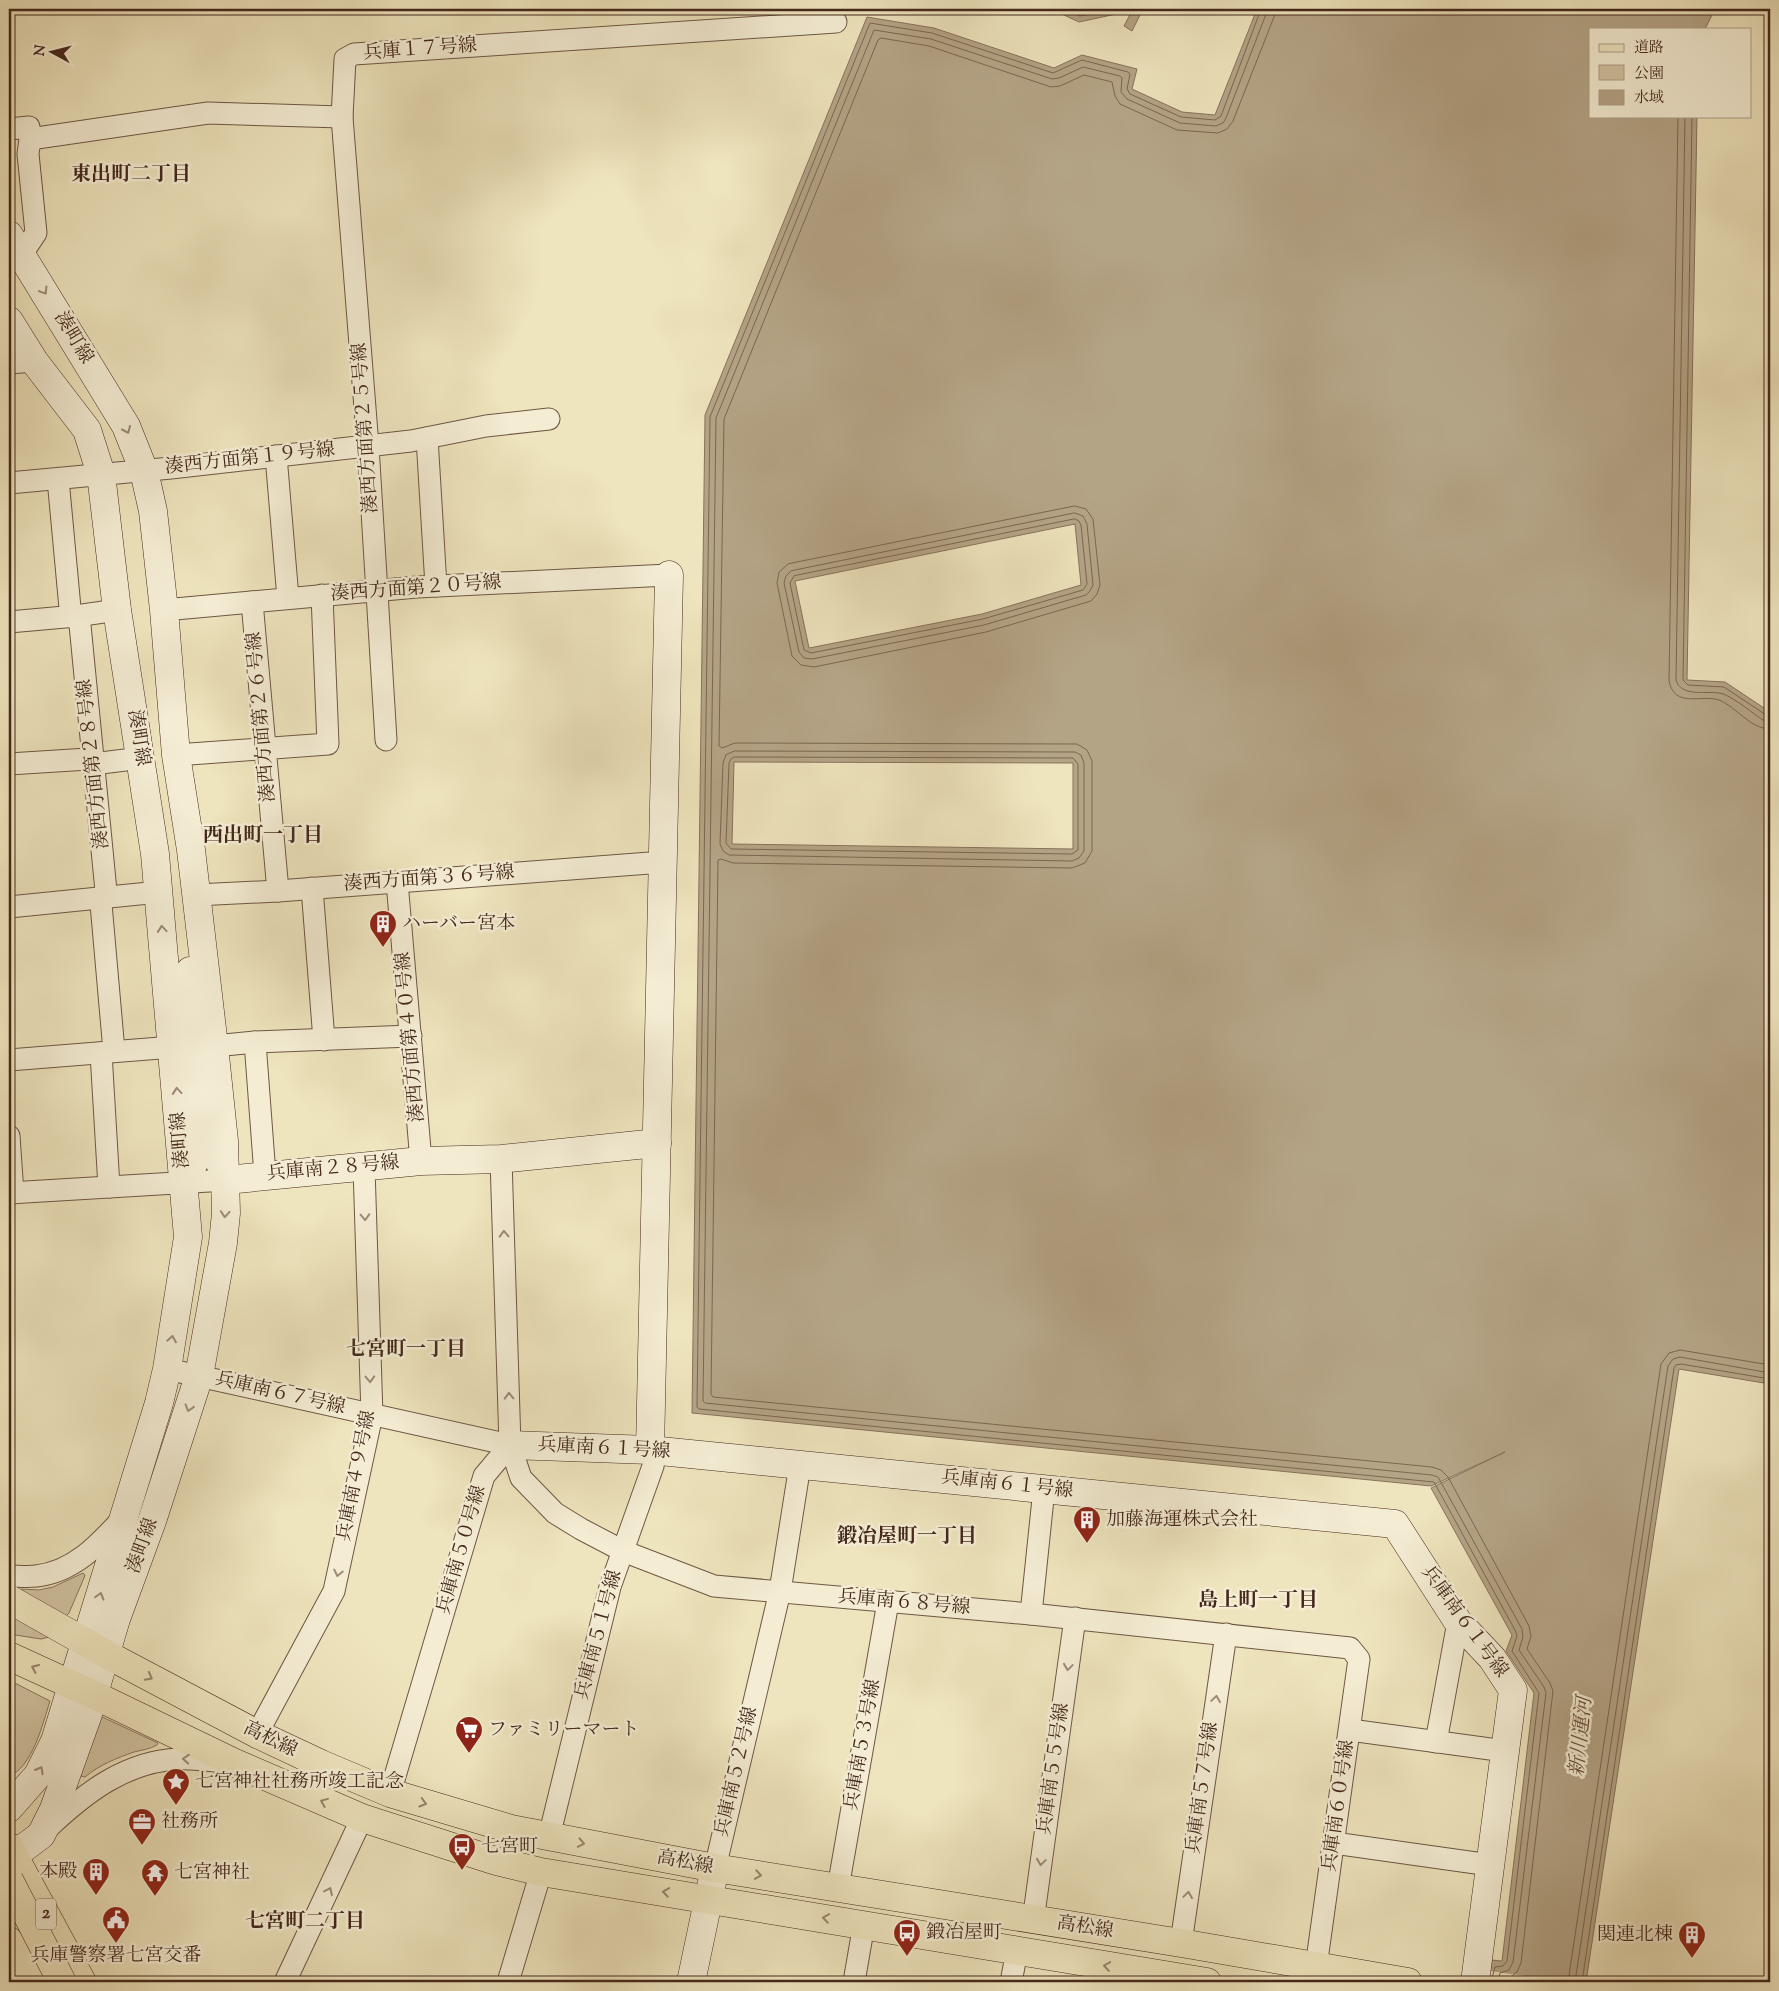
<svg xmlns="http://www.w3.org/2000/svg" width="1779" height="1991" viewBox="0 0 1779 1991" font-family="'Sorts Mill Goudy','Noto Serif JP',serif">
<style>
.green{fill:#d1c4a2;stroke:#8a765f}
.water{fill:#b4a486;stroke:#87725c;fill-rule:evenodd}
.pier{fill:#eee4bd}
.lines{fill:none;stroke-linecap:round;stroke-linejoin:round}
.shore{stroke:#7c6651;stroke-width:1}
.street-casing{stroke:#6e5744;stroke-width:23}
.secondary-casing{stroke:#44281c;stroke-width:29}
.primary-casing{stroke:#44281c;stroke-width:29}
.highway-casing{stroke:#44281c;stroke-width:29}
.street{stroke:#f4edd4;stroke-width:21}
.secondary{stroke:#f4edd4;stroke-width:28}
.primary{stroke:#eee4bd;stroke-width:28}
.highway{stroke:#eee4bd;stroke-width:28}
.highway-bridge-casing{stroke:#44281c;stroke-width:29;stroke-linecap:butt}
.highway-bridge{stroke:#eee4bd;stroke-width:28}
.oneway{stroke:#9c8a78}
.oneway2{stroke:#99866c}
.labels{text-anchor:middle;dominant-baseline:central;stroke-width:5;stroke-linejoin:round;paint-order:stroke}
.shield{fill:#f4edd4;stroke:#796353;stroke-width:1}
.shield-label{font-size:18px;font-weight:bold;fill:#44281c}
.street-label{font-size:19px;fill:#44281c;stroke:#f4edd4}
.poi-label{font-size:19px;fill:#44281c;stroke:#f4edd4;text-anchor:start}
.neighbourhood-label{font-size:20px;font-weight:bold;fill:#44281c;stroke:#f4edd4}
.water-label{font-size:20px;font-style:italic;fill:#664d3c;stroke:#f4edd4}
</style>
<rect width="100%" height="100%" fill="#eee4bd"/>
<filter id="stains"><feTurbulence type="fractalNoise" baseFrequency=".004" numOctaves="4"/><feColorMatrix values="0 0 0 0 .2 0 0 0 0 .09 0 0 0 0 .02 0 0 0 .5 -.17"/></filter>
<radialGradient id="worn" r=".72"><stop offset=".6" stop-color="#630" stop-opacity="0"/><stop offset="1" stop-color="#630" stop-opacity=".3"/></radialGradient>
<g class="green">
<path d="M 83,1573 L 85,1575 L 84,1578 L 69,1613 L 65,1617 L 20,1591 L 21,1589 L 39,1590 L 53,1587 Z"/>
<path d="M 9,1614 L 49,1637 L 41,1639 L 9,1634 Z"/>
<path d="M 9,1680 L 50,1701 C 43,1723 32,1768 9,1776 Z"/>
<path d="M 98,1715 L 158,1743 L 157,1745 C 150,1749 142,1750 134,1752 C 117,1758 99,1765 85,1777 L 77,1775 Z"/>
</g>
<g class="water">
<path d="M 1051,9 L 1122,9 L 1121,13 L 1079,22 Z"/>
<path d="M 1133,9 L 1143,9 L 1132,31 L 1124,26 Z"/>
<path d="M 1257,9 L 1715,9 L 1705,29 L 1590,29 L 1590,116 L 1697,116 L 1687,680 L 1725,682 L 1770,712 L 1770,1384 L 1679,1369 L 1586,1982 L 1486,1982 L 1491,1960 L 1502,1961 L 1534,1693 L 1506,1651 L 1512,1635 L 1431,1488 L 1505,1452 L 1431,1486 L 692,1413 L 705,415 L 867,17 L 934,28 L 1054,68 L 1082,55 L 1137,69 L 1132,89 L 1182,112 L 1215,115 ZM 1075,524 L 1081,585 L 982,614 L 809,648 L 795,581 ZM 734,762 L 1073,763 L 1073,849 L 732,844 Z"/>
</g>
<path class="pier" d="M 1490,1971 L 1567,1982 L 1487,1982 Z"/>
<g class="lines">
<g class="shore">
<path d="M 1063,9 L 1080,16 L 1116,9"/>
<path d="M 1261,9 L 1221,116 L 1215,120 L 1181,117 L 1130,94 L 1127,89 L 1130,74 L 1128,72 L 1082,60 L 1053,73 L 932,33 L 870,23 L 710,417 L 697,1407 L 699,1409 L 1434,1482 L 1516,1632 L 1517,1636 L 1512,1651 L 1539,1693 L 1507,1961 L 1503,1966 L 1495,1967 L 1491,1982"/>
<path d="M 1268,9 L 1226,118 L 1223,123 L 1216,126 L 1180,123 L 1127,99 L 1121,92 L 1122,78 L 1120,76 L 1083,67 L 1059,78 L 1052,79 L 931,39 L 874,30 L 716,418 L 703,1401 L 705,1403 L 1432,1475 L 1438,1477 L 1522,1629 L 1523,1637 L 1519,1650 L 1544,1687 L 1546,1693 L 1513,1962 L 1509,1970 L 1500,1973 L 1498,1982"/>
<path d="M 1275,9 L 1274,17 L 1233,121 L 1227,129 L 1218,133 L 1177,130 L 1120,104 L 1115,96 L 1112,82 L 1084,75 L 1060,86 L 1051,87 L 929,46 L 881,38 L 878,40 L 724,419 L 719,746 L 722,748 L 735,743 L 1077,744 L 1087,750 L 1092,761 L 1092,851 L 1085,863 L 1072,868 L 733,863 L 721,859 L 718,860 L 711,1394 L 713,1397 L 1432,1467 L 1441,1470 L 1448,1477 L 1529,1626 L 1531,1636 L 1527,1649 L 1550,1683 L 1553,1691 L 1521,1963 L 1517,1972 L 1505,1982"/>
<path d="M 1678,116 L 1669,681 C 1675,709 1701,694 1719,700 C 1737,707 1750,729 1770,729"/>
<path d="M 1685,116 L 1676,680 C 1681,697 1705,691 1719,693 C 1730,694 1752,713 1763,720 L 1770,722"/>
<path d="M 1692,116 L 1683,680 L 1688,685 L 1724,687 L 1766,715 L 1770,716"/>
<path d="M 1075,506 L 1086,509 L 1093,519 L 1100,585 L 1097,594 L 1091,601 L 986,632 L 814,667 L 801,665 L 792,656 L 777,583 L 779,572 L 788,564 Z"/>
<path d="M 1075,513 L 1083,516 L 1087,524 L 1093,585 L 1090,591 L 1086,595 L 984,625 L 812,659 L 804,658 L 799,652 L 784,583 L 786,576 L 791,571 Z"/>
<path d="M 1075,519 L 1079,521 L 1081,525 L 1087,584 L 1083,590 L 983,619 L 811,653 L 804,650 L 790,583 L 794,576 Z"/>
<path d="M 735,751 L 1075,752 L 1081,755 L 1084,763 L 1084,851 L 1079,858 L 1072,861 L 729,855 L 723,851 L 720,844 L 723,763 L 726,755 Z"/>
<path d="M 735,757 L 1073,758 L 1078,764 L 1078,850 L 1072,854 L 731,849 L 726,843 L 729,763 L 731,759 Z"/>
<path d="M 1568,1982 L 1661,1364 L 1669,1353 L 1680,1350 L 1770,1365"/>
<path d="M 1575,1982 L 1668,1366 L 1673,1359 L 1680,1357 L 1770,1373"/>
<path d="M 1582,1982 L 1674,1368 L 1676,1365 L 1681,1364 L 1770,1379"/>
</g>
<defs>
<g id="street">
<path d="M 9,129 L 29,127 L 30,139 L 28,154 L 36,233 L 22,254"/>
<path d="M 30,139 L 208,113 L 342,117"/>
<path d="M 9,363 L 34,361"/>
<path d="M 427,438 L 436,586"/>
<path d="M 276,456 L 288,598"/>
<path d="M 58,479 L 70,608 L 80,625 L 106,891 L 101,904 L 114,1051"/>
<path d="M 9,483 L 171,468 L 411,441 L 486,426 L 549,419"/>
<path d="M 252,602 L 278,891"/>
<path d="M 164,610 L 417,587 L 669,575"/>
<path d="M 9,622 L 76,616 L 117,610"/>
<path d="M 386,740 L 368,446 L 342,117 L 345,59 L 354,54 L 836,22"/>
<path d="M 176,755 L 328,744 L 322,595"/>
<path d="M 9,764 L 88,759 L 101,763 L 141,758"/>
<path d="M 397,882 L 421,1161"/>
<path d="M 312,888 L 324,1040"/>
<path d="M 196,895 L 278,891 L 663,862"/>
<path d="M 9,907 L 159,892"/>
<path d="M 255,1042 L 265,1175"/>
<path d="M 214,1046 L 255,1042 L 411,1036"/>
<path d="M 101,1053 L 109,1187"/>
<path d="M 9,1060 L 173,1047"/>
<path d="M 9,1136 L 13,1193"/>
<path d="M 501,1159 L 510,1445 L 521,1478 L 555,1513 L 581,1529 L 623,1551 L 714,1586 L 1031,1614 L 1350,1648 L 1359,1659 L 1316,1967"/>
<path d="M 9,1193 L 226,1180"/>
<path d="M 167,1369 L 510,1445"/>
<path d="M 9,1576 C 18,1576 28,1577 36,1576 C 74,1572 99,1544 123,1518"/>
<path d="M 1031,1614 L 1044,1489"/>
<path d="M 1350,1730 L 1505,1751"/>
<path d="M 257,1734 L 334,1591 L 372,1415 L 364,1168"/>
<path d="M 1436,1742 L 1458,1622"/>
<path d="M 390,1793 L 484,1476 L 510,1445"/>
<path d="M 49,1827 C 85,1793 126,1761 179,1759 C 193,1758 210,1761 225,1762"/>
<path d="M 549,1837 L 610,1587 L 653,1466 L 654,1460 L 650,1450"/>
<path d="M 1334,1843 L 1490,1865"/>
<path d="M 715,1868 L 780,1591 L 800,1465"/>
<path d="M 838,1888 L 888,1602"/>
<path d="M 1033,1921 L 1075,1618"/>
<path d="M 1181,1943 L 1226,1634"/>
<path d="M 285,1982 L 362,1818"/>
<path d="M 508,1982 L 541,1872"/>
<path d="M 854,1982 L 864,1924"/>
<path d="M 1011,1982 L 1017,1951"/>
</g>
<g id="secondary">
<path d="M 9,235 L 126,426 L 144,471 L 153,511 L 164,610 L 176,755 L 191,850 L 214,1046 L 224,1141 L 226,1213 L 223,1243 L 199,1376 L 152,1521 L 116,1619 L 87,1717 L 54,1809 L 41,1835 L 9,1859"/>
<path d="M 9,321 L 34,361 L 87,430 L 101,474 L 117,610 L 155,854 L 188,1237 L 167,1369 L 159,1403 L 55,1741 L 38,1775 L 9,1808"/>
<path d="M 220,1163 L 226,1180 L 421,1161 L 501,1159 L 657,1143"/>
<path d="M 185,1181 L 203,1144 L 189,1027 L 190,971"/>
<path d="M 510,1445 L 650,1450 L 1395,1524 L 1458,1622 L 1492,1658 L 1513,1690 L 1475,1982"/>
<path d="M 650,1450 L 669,575"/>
<path d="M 691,1982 L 715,1868"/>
</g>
<g id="primary">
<path d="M 9,1599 L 106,1654 L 257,1734 L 321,1764 L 390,1793 L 511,1829 L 715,1868 L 1181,1943 L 1408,1982"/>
<path d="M 9,1656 L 94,1695 L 235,1763 L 362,1818 L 496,1861 L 541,1872 L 1207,1982"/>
</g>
<g id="highway">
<path d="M 9,1847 L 82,1982"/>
<path d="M 34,1927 L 37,1944 L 38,1982"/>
<path d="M 9,1941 L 32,1982"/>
</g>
</defs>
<use href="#street" class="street-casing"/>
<use href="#secondary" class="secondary-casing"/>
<use href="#primary" class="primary-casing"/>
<use href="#highway" class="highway-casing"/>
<use href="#street" class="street"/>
<use href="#secondary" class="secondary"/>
<use href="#primary" class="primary"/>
<use href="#highway" class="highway"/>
<defs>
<path id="highway-bridge" d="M 9,1880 L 62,1982"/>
</defs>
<use href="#highway-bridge" class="highway-bridge-casing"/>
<use href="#highway-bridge" class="highway-bridge"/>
</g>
<defs><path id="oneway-chevron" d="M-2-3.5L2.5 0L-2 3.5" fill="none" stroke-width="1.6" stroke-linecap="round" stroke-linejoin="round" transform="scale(1.25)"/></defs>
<g class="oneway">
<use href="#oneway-chevron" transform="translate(44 291) rotate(59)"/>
<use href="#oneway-chevron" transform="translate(127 430) rotate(66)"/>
<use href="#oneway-chevron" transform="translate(162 929) rotate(-95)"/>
<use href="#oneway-chevron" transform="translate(177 1091) rotate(-95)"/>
<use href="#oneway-chevron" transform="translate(225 1214) rotate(94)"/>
<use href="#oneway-chevron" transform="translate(365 1217) rotate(88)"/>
<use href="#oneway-chevron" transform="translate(504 1234) rotate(-92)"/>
<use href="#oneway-chevron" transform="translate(172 1339) rotate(-81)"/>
<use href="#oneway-chevron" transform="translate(370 1379) rotate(88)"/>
<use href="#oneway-chevron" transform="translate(509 1396) rotate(-92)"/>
<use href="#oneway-chevron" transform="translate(189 1408) rotate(107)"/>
<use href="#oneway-chevron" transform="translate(338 1573) rotate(102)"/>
<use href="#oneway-chevron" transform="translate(100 1596) rotate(-74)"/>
<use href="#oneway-chevron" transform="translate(1068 1667) rotate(98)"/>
<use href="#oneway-chevron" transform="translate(1216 1699) rotate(-82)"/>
<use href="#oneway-chevron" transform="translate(186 1759) rotate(-176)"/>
<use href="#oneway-chevron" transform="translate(40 1770) rotate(-60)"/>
<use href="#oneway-chevron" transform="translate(1041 1862) rotate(98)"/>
<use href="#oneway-chevron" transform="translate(329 1891) rotate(-65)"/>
<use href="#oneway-chevron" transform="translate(1188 1895) rotate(-82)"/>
</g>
<g class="oneway2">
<use href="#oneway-chevron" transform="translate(35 1668) rotate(-156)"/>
<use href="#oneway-chevron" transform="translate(149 1677) rotate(28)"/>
<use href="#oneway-chevron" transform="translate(324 1802) rotate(-158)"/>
<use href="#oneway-chevron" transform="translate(423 1803) rotate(16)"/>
<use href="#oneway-chevron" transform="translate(581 1843) rotate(11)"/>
<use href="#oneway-chevron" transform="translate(758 1875) rotate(9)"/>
<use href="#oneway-chevron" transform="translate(666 1892) rotate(-171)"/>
<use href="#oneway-chevron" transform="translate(826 1918) rotate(-171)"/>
<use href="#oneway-chevron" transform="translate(1107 1966) rotate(-171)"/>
</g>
<defs>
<symbol id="building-pin" viewBox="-11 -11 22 30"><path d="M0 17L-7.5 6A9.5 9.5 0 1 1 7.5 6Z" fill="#8f2418" stroke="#f4edd4"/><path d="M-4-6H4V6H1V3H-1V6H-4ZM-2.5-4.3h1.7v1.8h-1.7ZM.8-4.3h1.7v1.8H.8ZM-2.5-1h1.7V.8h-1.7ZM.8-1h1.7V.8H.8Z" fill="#fff"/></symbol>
<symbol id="supermarket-pin" viewBox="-11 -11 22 30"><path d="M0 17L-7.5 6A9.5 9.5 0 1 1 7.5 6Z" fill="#8f2418" stroke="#f4edd4"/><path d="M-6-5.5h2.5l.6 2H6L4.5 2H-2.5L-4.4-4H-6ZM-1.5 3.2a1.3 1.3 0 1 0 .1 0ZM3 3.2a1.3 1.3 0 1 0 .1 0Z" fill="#fff"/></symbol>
<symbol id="sight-pin" viewBox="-11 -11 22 30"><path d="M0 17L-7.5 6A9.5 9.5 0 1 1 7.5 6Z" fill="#8f2418" stroke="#f4edd4"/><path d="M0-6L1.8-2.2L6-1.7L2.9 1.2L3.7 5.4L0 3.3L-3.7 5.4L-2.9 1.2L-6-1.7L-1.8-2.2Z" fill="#fff"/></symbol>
<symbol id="office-pin" viewBox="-11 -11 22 30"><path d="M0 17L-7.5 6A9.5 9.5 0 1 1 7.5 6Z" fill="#8f2418" stroke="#f4edd4"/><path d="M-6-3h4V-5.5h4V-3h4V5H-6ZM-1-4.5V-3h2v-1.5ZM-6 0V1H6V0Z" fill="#fff"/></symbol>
<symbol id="bus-pin" viewBox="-11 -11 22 30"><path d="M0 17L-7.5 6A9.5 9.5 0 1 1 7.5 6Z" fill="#8f2418" stroke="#f4edd4"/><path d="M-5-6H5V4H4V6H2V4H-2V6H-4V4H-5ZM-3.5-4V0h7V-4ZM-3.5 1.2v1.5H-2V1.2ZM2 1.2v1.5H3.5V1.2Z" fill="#fff"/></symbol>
<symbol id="temple-pin" viewBox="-11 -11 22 30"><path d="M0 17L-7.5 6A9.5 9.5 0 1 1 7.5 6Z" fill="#8f2418" stroke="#f4edd4"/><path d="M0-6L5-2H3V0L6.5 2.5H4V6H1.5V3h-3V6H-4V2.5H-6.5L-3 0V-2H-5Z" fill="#fff"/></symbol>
<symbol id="civic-pin" viewBox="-11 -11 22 30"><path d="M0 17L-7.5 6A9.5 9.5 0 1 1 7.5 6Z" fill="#8f2418" stroke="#f4edd4"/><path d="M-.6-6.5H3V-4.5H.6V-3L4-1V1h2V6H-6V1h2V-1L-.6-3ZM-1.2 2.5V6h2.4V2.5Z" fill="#fff"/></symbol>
</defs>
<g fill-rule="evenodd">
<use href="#building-pin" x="367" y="908" width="32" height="43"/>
<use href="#building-pin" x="1071" y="1504" width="32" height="43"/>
<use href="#supermarket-pin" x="453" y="1714" width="32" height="43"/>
<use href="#sight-pin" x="160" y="1766" width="32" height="43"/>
<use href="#office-pin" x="126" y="1806" width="32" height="43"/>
<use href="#bus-pin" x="446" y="1831" width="32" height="43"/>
<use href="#building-pin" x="80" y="1856" width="32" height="43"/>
<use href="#temple-pin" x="139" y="1857" width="32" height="43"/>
<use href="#civic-pin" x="100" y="1904" width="32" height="43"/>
<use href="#bus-pin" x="891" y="1917" width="32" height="43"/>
<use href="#building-pin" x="1676" y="1919" width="32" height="43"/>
</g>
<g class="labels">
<rect class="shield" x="36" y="1898.5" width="20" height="31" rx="4"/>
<g class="shield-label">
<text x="46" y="1914">2</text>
</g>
<g class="street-label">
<text transform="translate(420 50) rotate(-4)">兵庫１７号線</text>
<text transform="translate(73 338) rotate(59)">湊町線</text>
<text transform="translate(366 428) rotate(-94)">湊西方面第２５号線</text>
<text transform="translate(250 459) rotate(-6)">湊西方面第１９号線</text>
<text transform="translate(416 589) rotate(-4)">湊西方面第２０号線</text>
<text transform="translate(262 717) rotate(-95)">湊西方面第２６号線</text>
<text transform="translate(138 738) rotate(81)">湊町線</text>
<text transform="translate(94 764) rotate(-96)">湊西方面第２８号線</text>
<text transform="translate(429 879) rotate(-4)">湊西方面第３６号線</text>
<text transform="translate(411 1037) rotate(-95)">湊西方面第４０号線</text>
<text transform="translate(181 1140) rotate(-95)">湊町線</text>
<text transform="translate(333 1169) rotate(-5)">兵庫南２８号線</text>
<text transform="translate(280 1394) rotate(13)">兵庫南６７号線</text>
<text transform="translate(604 1449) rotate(3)">兵庫南６１号線</text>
<text transform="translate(357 1476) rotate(-79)">兵庫南４９号線</text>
<text transform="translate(1007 1485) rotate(6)">兵庫南６１号線</text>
<text transform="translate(143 1546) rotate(-70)">湊町線</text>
<text transform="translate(462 1550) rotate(-74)">兵庫南５０号線</text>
<text transform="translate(904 1603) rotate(5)">兵庫南６８号線</text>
<text transform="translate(1464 1622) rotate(54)">兵庫南６１号線</text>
<text transform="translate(599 1635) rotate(-75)">兵庫南５１号線</text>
<text transform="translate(270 1740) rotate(26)">高松線</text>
<text transform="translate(863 1745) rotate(-80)">兵庫南５３号線</text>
<text transform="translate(1054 1769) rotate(-82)">兵庫南５５号線</text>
<text transform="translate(737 1772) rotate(-77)">兵庫南５２号線</text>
<text transform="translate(1203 1788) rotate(-82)">兵庫南５７号線</text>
<text transform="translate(1339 1806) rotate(-82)">兵庫南６０号線</text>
<text transform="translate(685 1863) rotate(11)">高松線</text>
<text transform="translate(1085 1928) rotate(9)">高松線</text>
</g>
<g class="poi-label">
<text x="402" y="924">ハーバー宮本</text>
<text x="1106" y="1520">加藤海運株式会社</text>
<text x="488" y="1730">ファミリーマート</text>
<text x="195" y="1782">七宮神社社務所竣工記念</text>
<text x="161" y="1822">社務所</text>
<text x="481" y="1847">七宮町</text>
<text x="77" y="1872" text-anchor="end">本殿</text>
<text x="174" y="1873">七宮神社</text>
<text x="926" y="1933">鍛冶屋町</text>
<text x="1673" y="1935" text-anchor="end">関連北棟</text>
<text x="116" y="1956" text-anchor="middle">兵庫警察署七宮交番</text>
</g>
<g class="neighbourhood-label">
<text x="131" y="175">東出町二丁目</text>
<text x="263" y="836">西出町一丁目</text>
<text x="406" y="1350">七宮町一丁目</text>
<text x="907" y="1537">鍛冶屋町一丁目</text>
<text x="1258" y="1601">島上町一丁目</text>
<text x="305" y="1922">七宮町二丁目</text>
</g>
<g class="water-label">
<text transform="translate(1582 1737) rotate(-84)">新川運河</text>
</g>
</g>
<rect width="1779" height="1991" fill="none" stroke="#eee4bd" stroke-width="30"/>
<rect x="10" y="10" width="1759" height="1971" fill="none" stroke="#44281c" stroke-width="2.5"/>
<rect x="15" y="15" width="1749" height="1961" fill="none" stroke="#44281c"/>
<rect x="1589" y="28" width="162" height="90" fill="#f4edd4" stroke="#ae9e8a"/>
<rect x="1599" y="44" width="25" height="8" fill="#eee4bd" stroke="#ae9e8a"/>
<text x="1634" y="52" font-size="15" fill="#44281c">道路</text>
<rect x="1599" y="65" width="25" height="15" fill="#d1c4a2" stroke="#ae9e8a"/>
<text x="1634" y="78" font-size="15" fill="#44281c">公園</text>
<rect x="1599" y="90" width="25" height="15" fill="#b4a486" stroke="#ae9e8a"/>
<text x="1634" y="102" font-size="15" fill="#44281c">水域</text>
<g transform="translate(52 52) rotate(277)" stroke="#f4edd4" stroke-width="4" paint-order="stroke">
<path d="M0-4L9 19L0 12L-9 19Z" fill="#44281c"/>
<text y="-8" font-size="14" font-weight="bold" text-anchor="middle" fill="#44281c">N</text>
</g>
<rect width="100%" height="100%" filter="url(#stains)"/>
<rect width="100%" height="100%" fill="url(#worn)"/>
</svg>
